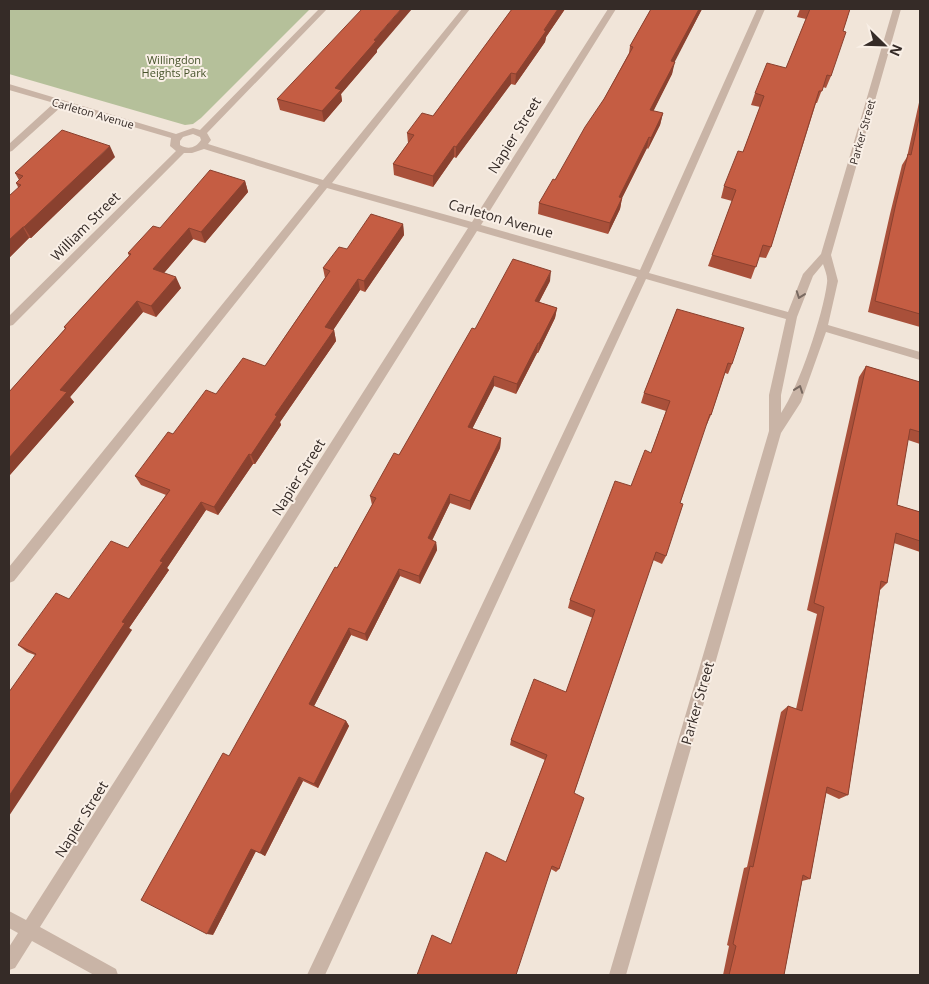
<svg xmlns="http://www.w3.org/2000/svg" width="929" height="984" viewBox="0 0 929 984" font-family="'Open Sans',sans-serif">
<style>
.green{fill:#b5c09a}
.lines{fill:none;stroke-linecap:round;stroke-linejoin:round}
.minor{fill:#c9b4a6;fill-rule:evenodd}
.wall{fill:#a9503a}
.shaded-wall{fill:#8a412f}
.building{fill:#c55d43;stroke:#8a412f}
.oneway{stroke:#786960}
.labels{text-anchor:middle;dominant-baseline:central;stroke-width:4;stroke-linejoin:round;paint-order:stroke}
.far-park-label{font-size:11px;fill:#46532b;stroke:#f9efe6}
.far-street-label{font-size:11px;fill:#352b27;stroke:#f9efe6}
.street-label{font-size:14px;fill:#352b27;stroke:#f9efe6}
</style>
<rect width="100%" height="100%" fill="#f1e5d9"/>
<path class="green" d="M 9,9 L 310,9 L 201,118 L 193,124 L 185,125 L 9,74 Z"/>
<g class="lines">
<path class="minor" d="M 319,9 L 327,9 L 207,133 L 211,140 L 208,144 L 323,180 L 462,9 L 470,9 L 332,183 L 472,222 L 608,9 L 616,9 L 481,225 L 640,270 L 757,9 L 765,9 L 649,273 L 788,312 L 803,274 L 821,254 L 893,9 L 901,9 L 831,255 L 838,281 L 828,325 L 920,352 L 920,360 L 826,332 L 801,402 L 781,433 L 626,975 L 609,975 L 769,431 L 769,395 L 786,319 L 646,279 L 325,975 L 307,975 L 637,277 L 477,231 L 40,927 L 116,969 L 118,975 L 94,975 L 32,941 L 15,968 L 9,970 L 9,947 L 18,933 L 9,928 L 9,911 L 26,920 L 468,228 L 327,188 L 14,581 L 9,583 L 9,567 L 319,185 L 204,149 L 192,153 L 184,153 L 13,325 L 9,326 L 9,316 L 176,151 L 170,146 L 171,138 L 62,106 L 12,151 L 9,152 L 9,144 L 54,103 L 9,90 L 9,84 L 176,134 L 193,128 L 200,130 ZM 193,134 L 200,137 L 201,140 C 196,148 188,150 180,145 L 180,141 L 183,137 ZM 823,264 C 825,270 828,277 827,283 C 823,315 799,387 781,413 L 781,395 L 797,317 L 813,276 Z"/>
</g>
<g class="wall">
<path d="M 512,9 L 565,9 L 546,37 L 545,42 L 515,85 L 511,84 L 456,158 L 454,157 L 433,187 L 394,175 L 393,164 L 408,143 L 407,133 L 433,116 Z"/>
<path d="M 651,9 L 702,9 L 674,62 L 672,74 L 653,111 L 663,113 L 660,125 L 648,149 L 647,148 L 622,198 L 620,209 L 608,234 L 538,214 L 539,203 L 555,180 L 604,99 L 629,53 L 630,46 Z"/>
<path d="M 800,9 L 850,9 L 843,31 L 831,76 L 826,88 L 823,87 L 817,103 L 816,103 L 771,247 L 766,258 L 759,257 L 751,279 L 708,266 L 732,201 L 721,198 L 724,186 L 743,152 L 760,107 L 751,105 L 755,93 L 786,68 L 806,19 L 797,17 Z"/>
<path d="M 377,50 L 377,52 L 341,94 L 342,101 L 324,122 L 280,110 L 277,99 Z"/>
<path d="M 920,98 L 920,327 L 868,312 L 890,214 L 902,165 L 907,157 Z"/>
<path d="M 115,157 L 31,238 L 29,238 L 9,258 L 18,187 L 16,183 L 19,180 L 15,173 Z"/>
<path d="M 245,181 L 248,192 L 205,243 L 193,239 L 164,273 L 181,288 L 156,317 L 143,312 L 70,397 L 74,402 L 9,476 L 9,392 L 65,329 L 64,327 L 129,256 L 128,253 L 160,228 Z"/>
<path d="M 403,224 L 404,235 L 365,292 L 360,290 L 333,330 L 334,330 L 336,341 L 280,422 L 281,425 L 255,464 L 253,464 L 218,515 L 206,510 L 167,568 L 169,570 L 129,628 L 132,630 L 35,655 L 27,652 L 18,645 L 69,599 L 128,548 L 166,495 L 141,485 L 135,476 L 173,434 L 216,394 L 265,366 L 325,278 L 323,268 L 347,249 Z"/>
<path d="M 550,281 L 539,302 L 557,308 L 555,318 L 538,353 L 537,353 L 516,394 L 494,386 L 472,429 L 501,438 L 500,448 L 470,510 L 450,503 L 432,540 L 436,542 L 437,550 L 420,584 L 400,576 L 367,641 L 351,635 L 314,706 L 346,721 L 349,726 L 318,788 L 303,781 L 265,856 L 256,851 L 213,935 L 337,568 L 372,505 L 370,496 L 399,455 L 475,329 Z"/>
<path d="M 677,309 L 732,364 L 728,374 L 725,373 L 711,415 L 707,424 L 706,424 L 680,503 L 666,556 L 662,564 L 653,560 L 574,793 L 559,869 L 556,872 L 551,869 L 451,944 L 506,862 L 545,760 L 510,745 L 511,740 L 566,692 L 593,618 L 568,608 L 570,600 L 631,486 L 651,453 L 666,411 L 641,403 L 644,393 Z"/>
<path d="M 866,366 L 920,382 L 920,444 L 908,440 L 897,505 L 920,512 L 920,552 L 894,543 L 887,583 L 880,590 L 848,795 L 839,799 L 826,793 L 810,879 L 802,881 L 784,975 L 723,975 L 729,946 L 727,945 L 744,868 L 747,867 L 781,712 L 788,706 L 796,709 L 817,614 L 807,610 L 859,377 Z"/>
</g>
<g class="shaded-wall">
<path d="M 401,9 L 412,9 L 377,50 L 377,52 L 341,94 L 342,101 L 324,122 L 322,111 L 335,88 L 374,40 Z"/>
<path d="M 558,9 L 565,9 L 546,37 L 545,42 L 515,85 L 516,74 Z"/>
<path d="M 699,9 L 702,9 L 669,73 L 671,61 Z"/>
<path d="M 675,62 L 672,74 L 648,122 L 650,110 Z"/>
<path d="M 511,73 L 511,84 L 456,158 L 456,147 Z"/>
<path d="M 663,113 L 660,125 L 648,149 L 651,138 Z"/>
<path d="M 649,137 L 647,148 L 617,208 L 619,197 Z"/>
<path d="M 110,146 L 115,157 L 31,238 L 24,227 Z"/>
<path d="M 454,146 L 454,157 L 433,187 L 433,176 Z"/>
<path d="M 245,181 L 248,192 L 205,243 L 201,232 Z"/>
<path d="M 622,198 L 620,209 L 608,234 L 610,223 Z"/>
<path d="M 403,224 L 404,235 L 365,292 L 364,281 Z"/>
<path d="M 23,227 L 29,238 L 9,258 L 9,240 Z"/>
<path d="M 189,228 L 193,239 L 158,280 L 153,269 Z"/>
<path d="M 551,271 L 550,281 L 534,312 L 535,301 Z"/>
<path d="M 176,277 L 181,288 L 156,317 L 151,306 Z"/>
<path d="M 358,279 L 360,290 L 328,338 L 325,327 Z"/>
<path d="M 137,301 L 143,312 L 70,397 L 74,402 L 9,476 L 9,458 L 60,390 Z"/>
<path d="M 557,308 L 555,318 L 538,353 L 539,343 Z"/>
<path d="M 334,330 L 336,341 L 280,422 L 281,425 L 255,464 L 251,455 L 275,415 Z"/>
<path d="M 538,343 L 537,353 L 516,394 L 517,384 Z"/>
<path d="M 494,376 L 494,386 L 468,437 L 468,427 Z"/>
<path d="M 501,438 L 500,448 L 470,510 L 470,501 Z"/>
<path d="M 249,454 L 253,464 L 218,515 L 214,507 Z"/>
<path d="M 450,494 L 450,503 L 429,547 L 428,538 Z"/>
<path d="M 201,502 L 206,510 L 167,568 L 169,570 L 129,628 L 132,630 L 9,816 L 9,796 L 160,561 Z"/>
<path d="M 436,542 L 437,550 L 420,584 L 419,576 Z"/>
<path d="M 399,569 L 400,576 L 367,641 L 365,634 Z"/>
<path d="M 349,628 L 351,635 L 312,710 L 309,704 Z"/>
<path d="M 346,721 L 349,726 L 318,788 L 314,784 Z"/>
<path d="M 299,777 L 303,781 L 265,856 L 260,853 Z"/>
<path d="M 251,849 L 256,851 L 213,935 L 207,934 Z"/>
</g>
<g class="building">
<path d="M 362,9 L 401,9 L 374,40 L 376,41 L 335,88 L 341,90 L 322,111 L 277,99 Z"/>
<path d="M 512,9 L 558,9 L 544,30 L 546,31 L 516,74 L 511,73 L 456,147 L 454,146 L 433,176 L 393,164 L 414,135 L 407,133 L 422,113 L 433,116 Z"/>
<path d="M 651,9 L 699,9 L 671,61 L 675,62 L 650,110 L 663,113 L 651,138 L 649,137 L 619,197 L 622,198 L 610,223 L 539,203 L 553,179 L 555,180 L 585,127 L 604,99 L 633,47 L 630,46 Z"/>
<path d="M 810,9 L 850,9 L 843,31 L 846,32 L 831,76 L 827,75 L 822,91 L 819,91 L 771,247 L 763,245 L 756,267 L 712,255 L 736,190 L 724,186 L 738,151 L 743,152 L 764,96 L 755,93 L 767,63 L 786,68 Z"/>
<path d="M 920,113 L 920,314 L 875,301 L 896,203 L 908,154 L 911,155 Z"/>
<path d="M 62,130 L 110,146 L 24,227 L 23,227 L 9,240 L 9,196 L 21,185 L 16,183 L 23,176 L 15,173 Z"/>
<path d="M 210,170 L 245,181 L 201,232 L 189,228 L 153,269 L 176,277 L 151,306 L 137,301 L 60,390 L 67,392 L 9,458 L 9,392 L 66,328 L 64,327 L 131,254 L 128,253 L 153,226 L 160,228 Z"/>
<path d="M 371,214 L 403,224 L 364,281 L 358,279 L 325,327 L 334,330 L 275,415 L 277,416 L 251,455 L 249,454 L 214,507 L 201,502 L 160,561 L 163,562 L 122,622 L 125,623 L 9,796 L 9,692 L 36,654 L 18,645 L 56,593 L 69,599 L 111,541 L 128,548 L 170,490 L 135,476 L 168,432 L 173,434 L 206,390 L 216,394 L 243,358 L 265,366 L 330,271 L 323,268 L 339,247 L 347,249 Z"/>
<path d="M 513,259 L 551,271 L 535,301 L 557,308 L 539,343 L 538,343 L 517,384 L 494,376 L 468,427 L 501,438 L 470,501 L 450,494 L 428,538 L 436,542 L 419,576 L 399,569 L 365,634 L 349,628 L 309,704 L 346,721 L 314,784 L 299,777 L 260,853 L 251,849 L 207,934 L 141,900 L 223,753 L 229,756 L 335,567 L 337,568 L 376,498 L 370,496 L 394,453 L 399,455 L 472,328 L 475,329 Z"/>
<path d="M 677,309 L 744,328 L 732,364 L 728,363 L 711,415 L 710,414 L 680,503 L 683,504 L 666,556 L 656,552 L 574,793 L 584,798 L 559,869 L 552,866 L 516,975 L 417,975 L 432,935 L 451,944 L 486,852 L 506,862 L 547,755 L 511,740 L 534,679 L 566,692 L 595,610 L 570,600 L 615,481 L 631,486 L 645,450 L 651,453 L 670,401 L 644,393 Z"/>
<path d="M 866,366 L 920,382 L 920,432 L 910,429 L 897,505 L 920,512 L 920,541 L 896,533 L 887,583 L 881,581 L 848,795 L 827,787 L 810,879 L 803,875 L 784,975 L 729,975 L 736,946 L 733,944 L 750,866 L 753,867 L 788,706 L 802,711 L 824,607 L 814,603 Z"/>
</g>
<defs><path id="oneway-chevron" d="M-2-3.5L2.5 0L-2 3.5" fill="none" stroke-width="1.6" stroke-linecap="round" stroke-linejoin="round" transform="scale(1.25)"/></defs>
<g class="oneway">
<use href="#oneway-chevron" transform="translate(800 295) rotate(110)"/>
<use href="#oneway-chevron" transform="translate(799 389) rotate(-70)"/>
</g>
<g class="labels">
<g class="far-park-label">
<text x="174" y="59">Willingdon<tspan x="174" dy="13">Heights Park</tspan></text>
</g>
<g class="far-street-label">
<text transform="translate(93 113) rotate(16)">Carleton Avenue</text>
<text transform="translate(862 132) rotate(-74)">Parker Street</text>
</g>
<g class="street-label">
<text transform="translate(514 135) rotate(-58)">Napier Street</text>
<text transform="translate(501 218) rotate(16)">Carleton Avenue</text>
<text transform="translate(85 226) rotate(-45)">William Street</text>
<text transform="translate(298 477) rotate(-58)">Napier Street</text>
<text transform="translate(697 703) rotate(-74)">Parker Street</text>
<text transform="translate(81 819) rotate(-58)">Napier Street</text>
</g>
</g>
<rect width="929" height="984" fill="none" stroke="#352b27" stroke-width="20"/>
<g transform="translate(884 45) rotate(113)" stroke="#f9efe6" stroke-width="4" paint-order="stroke">
<path d="M0-4L9 19L0 12L-9 19Z" fill="#352b27"/>
<text y="-8" font-size="14" font-weight="bold" text-anchor="middle" fill="#352b27">N</text>
</g>
</svg>
